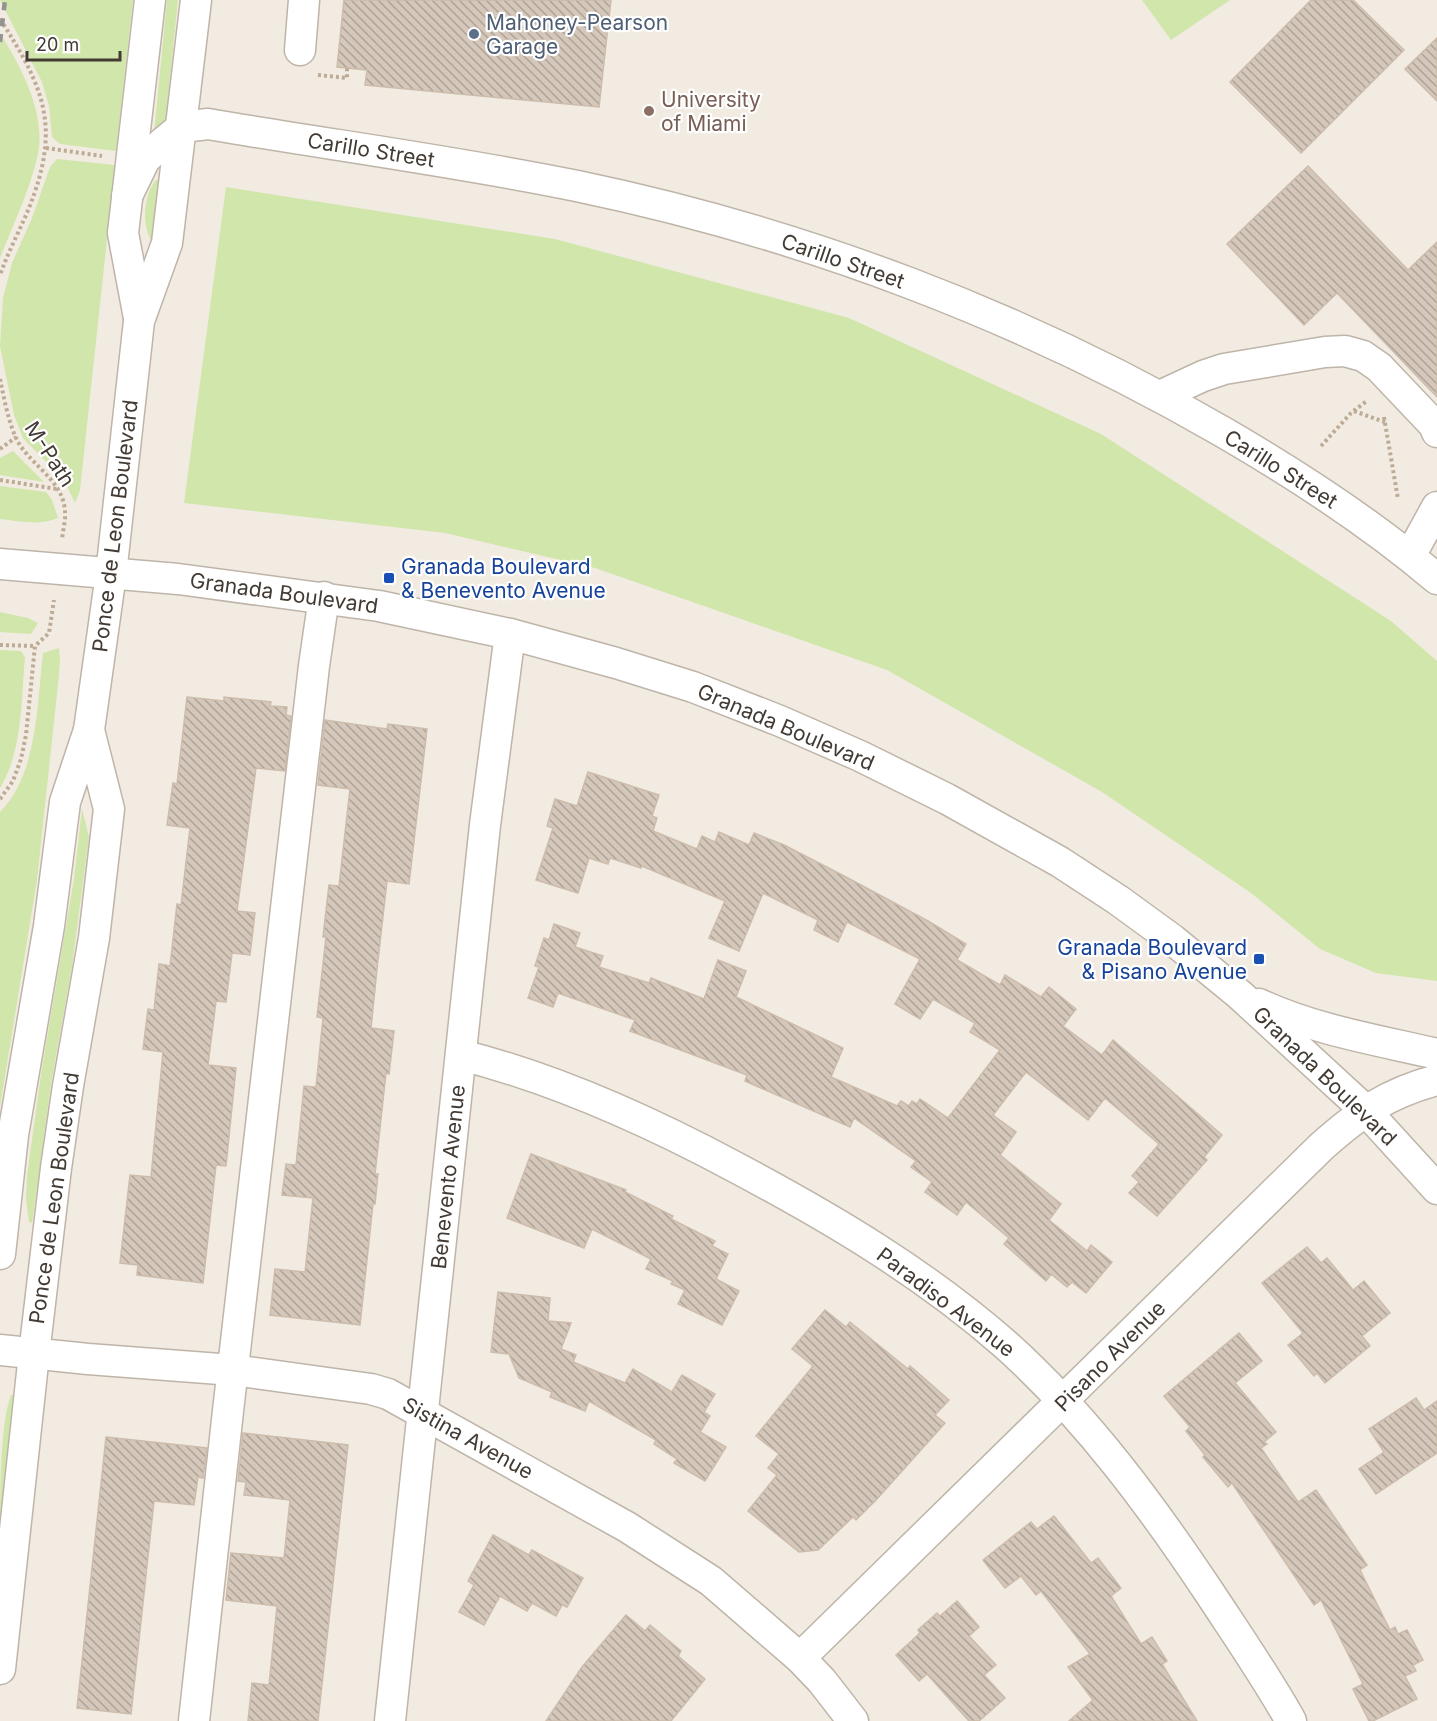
<svg xmlns="http://www.w3.org/2000/svg" width="1437" height="1721" viewBox="0 0 1437 1721" font-family="Inter,sans-serif">
<style>
.green{fill:#d1e6aa}
.building{fill:url(#building-back-hatch);stroke:#cdbcab;stroke-width:1.5}
.lines{fill:none;stroke-linecap:round;stroke-linejoin:round}
.minor-casing{stroke:#bfb4a8;stroke-width:33}
.path{stroke:#beab96;stroke-width:4;stroke-dasharray:3 3;stroke-linecap:butt}
.minor{stroke:#fff;stroke-width:30}
.rail{stroke:#929292;stroke-width:4.5;stroke-dasharray:8 8;stroke-linecap:butt}
.service-dot{fill:#5c6f8a;stroke:#fff;stroke-width:2}
.education-dot{fill:#8d6e63;stroke:#fff;stroke-width:2}
.transit-dot{fill:#1a4fb4;stroke:#fff;stroke-width:2}
.labels{text-anchor:middle;dominant-baseline:central;stroke-width:4.5;stroke-linejoin:round;paint-order:stroke}
.service-label{font-size:21px;fill:#4e5e75;stroke:#fff;text-anchor:start}
.education-label{font-size:21px;fill:#785e54;stroke:#fff;text-anchor:start}
.street-label{font-size:21px;fill:#423a33;stroke:#fff}
.transit-label{font-size:21px;fill:#164399;stroke:#fff;text-anchor:start}
</style>
<defs>
<pattern id="building-back-hatch" width="6" height="6" patternUnits="userSpaceOnUse" patternTransform="scale(1.5)"><rect width="6" height="6" fill="#d5c8bb"/><path d="M-1 5l2 2M0 0l6 6M5-1l2 2" fill="none" stroke="#aea399"/></pattern>
</defs>
<rect width="100%" height="100%" fill="#f1ebe2"/>
<g class="green">
<path d="M 0,0 L 133,0 L 116,151 L 60,144 L 52,137 L 49,106 L 42,82 Z"/>
<path d="M 167,0 L 178,0 L 164,136 L 153,143 Z"/>
<path d="M 1142,0 L 1230,0 L 1171,40 Z"/>
<path d="M 0,33 C 21,67 46,113 38,154 C 30,190 13,225 0,258 Z"/>
<path d="M 57,159 L 115,165 L 80,490 L 75,503 L 64,480 L 23,438 L 14,415 L 0,346 L 3,298 L 12,263 L 32,218 L 50,167 Z"/>
<path d="M 157,179 L 160,181 L 153,238 L 151,240 C 141,224 144,192 157,179 Z"/>
<path d="M 226,187 L 555,239 L 849,318 L 1101,434 L 1391,621 L 1437,661 L 1437,981 L 1376,973 L 1320,949 L 1251,893 L 1102,792 L 887,670 L 595,568 L 445,533 L 184,503 Z"/>
<path d="M 13,451 L 44,482 L 0,475 L 0,458 Z"/>
<path d="M 0,486 L 46,492 L 52,500 L 58,518 C 39,526 19,521 0,519 Z"/>
<path d="M 0,612 L 28,618 L 38,623 L 31,634 L 0,632 Z"/>
<path d="M 59,648 L 60,660 L 59,675 L 37,880 L 0,1107 L 0,812 C 38,774 37,703 43,653 Z"/>
<path d="M 0,650 L 21,651 L 25,657 C 21,700 23,750 0,788 Z"/>
<path d="M 82,809 L 89,837 L 72,966 L 51,1084 L 32,1223 L 29,1222 L 26,1199 L 27,1176 L 41,1074 L 74,879 Z"/>
<path d="M 11,1395 L 13,1395 L 14,1398 L 0,1530 C 0,1496 0,1422 11,1395 Z"/>
</g>
<g class="building">
<path d="M 344,0 L 611,0 L 599,107 L 365,85 L 367,70 L 337,67 Z"/>
<path d="M 1311,0 L 1353,0 L 1404,50 L 1301,153 L 1230,82 Z"/>
<path d="M 1437,38 L 1437,101 L 1405,69 Z"/>
<path d="M 1308,166 L 1408,270 L 1437,242 L 1437,397 L 1337,293 L 1304,325 L 1227,244 Z"/>
<path d="M 187,697 L 224,701 L 224,697 L 271,702 L 270,706 L 287,707 L 286,715 L 291,716 L 285,771 L 256,768 L 237,911 L 255,913 L 250,955 L 232,953 L 226,1002 L 216,1001 L 208,1065 L 236,1068 L 226,1166 L 216,1165 L 203,1283 L 137,1275 L 138,1265 L 120,1263 L 130,1175 L 151,1177 L 163,1052 L 143,1049 L 148,1009 L 154,1010 L 159,964 L 170,966 L 177,904 L 181,905 L 190,828 L 167,825 L 173,783 L 177,784 Z"/>
<path d="M 325,720 L 387,729 L 388,724 L 427,729 L 409,884 L 387,881 L 377,969 L 371,1028 L 394,1031 L 389,1074 L 386,1073 L 375,1174 L 378,1174 L 375,1204 L 373,1204 L 360,1325 L 270,1315 L 275,1269 L 305,1272 L 313,1198 L 282,1195 L 286,1164 L 296,1165 L 304,1086 L 316,1087 L 323,1018 L 317,1017 L 326,937 L 323,937 L 329,885 L 339,886 L 350,789 L 318,785 Z"/>
<path d="M 588,772 L 659,795 L 652,816 L 657,818 L 653,831 L 697,849 L 702,836 L 715,842 L 719,832 L 749,845 L 754,833 L 784,845 L 846,877 L 928,921 L 966,944 L 957,960 L 1000,985 L 1005,975 L 1041,997 L 1049,987 L 1076,1009 L 1063,1026 L 1102,1055 L 1113,1040 L 1222,1135 L 1204,1157 L 1207,1160 L 1157,1216 L 1129,1193 L 1139,1182 L 1132,1176 L 1159,1144 L 1105,1098 L 1088,1120 L 1026,1072 L 993,1115 L 1016,1132 L 1000,1155 L 1061,1204 L 1049,1220 L 1087,1251 L 1091,1245 L 1112,1262 L 1086,1293 L 1072,1282 L 1067,1287 L 1051,1274 L 1046,1281 L 1004,1244 L 1009,1238 L 966,1202 L 957,1215 L 925,1192 L 932,1182 L 911,1167 L 916,1161 L 854,1118 L 850,1127 L 745,1081 L 747,1075 L 630,1031 L 635,1020 L 558,993 L 553,1007 L 528,998 L 539,967 L 535,966 L 544,938 L 549,940 L 554,924 L 580,933 L 575,947 L 603,956 L 599,967 L 649,983 L 651,978 L 704,999 L 718,960 L 746,971 L 736,997 L 843,1048 L 831,1077 L 897,1106 L 901,1101 L 909,1106 L 912,1101 L 917,1104 L 920,1099 L 948,1118 L 1000,1050 L 970,1032 L 975,1023 L 933,999 L 920,1019 L 895,1004 L 920,959 L 847,922 L 838,942 L 814,930 L 818,920 L 763,893 L 739,951 L 709,938 L 725,901 L 642,866 L 641,868 L 610,858 L 608,864 L 589,858 L 578,893 L 536,880 L 553,828 L 547,826 L 555,799 L 577,806 Z"/>
<path d="M 531,1154 L 626,1190 L 625,1192 L 673,1216 L 671,1219 L 715,1241 L 712,1246 L 728,1254 L 716,1279 L 739,1291 L 722,1325 L 678,1304 L 685,1290 L 671,1284 L 673,1281 L 646,1269 L 651,1259 L 592,1229 L 584,1248 L 507,1218 Z"/>
<path d="M 1307,1247 L 1321,1263 L 1327,1258 L 1353,1290 L 1364,1281 L 1390,1313 L 1362,1336 L 1370,1346 L 1325,1383 L 1317,1373 L 1314,1376 L 1288,1345 L 1303,1333 L 1262,1283 Z"/>
<path d="M 498,1292 L 550,1298 L 548,1321 L 571,1323 L 561,1349 L 576,1355 L 573,1362 L 625,1383 L 633,1369 L 672,1392 L 682,1375 L 715,1394 L 704,1412 L 710,1416 L 700,1432 L 726,1447 L 705,1481 L 674,1463 L 677,1459 L 654,1444 L 656,1440 L 589,1401 L 585,1411 L 550,1397 L 552,1392 L 519,1378 L 509,1354 L 491,1352 Z"/>
<path d="M 825,1310 L 846,1327 L 850,1322 L 908,1369 L 910,1366 L 949,1400 L 935,1415 L 945,1423 L 877,1499 L 856,1520 L 853,1517 L 818,1550 L 799,1552 L 748,1511 L 777,1475 L 768,1468 L 779,1454 L 756,1436 L 813,1366 L 792,1349 Z"/>
<path d="M 1239,1333 L 1262,1361 L 1235,1383 L 1276,1432 L 1264,1442 L 1267,1444 L 1261,1448 L 1298,1502 L 1316,1490 L 1367,1565 L 1360,1570 L 1390,1630 L 1395,1627 L 1398,1634 L 1407,1630 L 1423,1660 L 1413,1665 L 1416,1671 L 1405,1676 L 1417,1699 L 1373,1721 L 1369,1721 L 1353,1689 L 1363,1684 L 1321,1600 L 1314,1605 L 1232,1483 L 1228,1487 L 1203,1457 L 1205,1455 L 1186,1431 L 1190,1427 L 1164,1396 Z"/>
<path d="M 1416,1398 L 1424,1410 L 1437,1401 L 1437,1453 L 1376,1494 L 1359,1469 L 1384,1452 L 1369,1429 Z"/>
<path d="M 243,1433 L 348,1445 L 318,1721 L 248,1721 L 252,1683 L 269,1685 L 277,1606 L 226,1600 L 231,1553 L 284,1558 L 290,1500 L 244,1495 L 246,1482 L 238,1481 Z"/>
<path d="M 106,1437 L 207,1448 L 203,1478 L 198,1477 L 194,1505 L 154,1501 L 131,1714 L 77,1708 Z"/>
<path d="M 1054,1516 L 1091,1563 L 1098,1558 L 1121,1588 L 1111,1596 L 1141,1644 L 1152,1637 L 1167,1661 L 1162,1664 L 1197,1721 L 1069,1721 L 1093,1700 L 1068,1667 L 1090,1654 L 1041,1591 L 1036,1595 L 1021,1576 L 1005,1588 L 983,1560 L 1031,1522 L 1037,1529 Z"/>
<path d="M 493,1535 L 529,1555 L 532,1550 L 583,1578 L 567,1607 L 562,1605 L 556,1616 L 532,1603 L 527,1611 L 500,1596 L 484,1625 L 459,1612 L 474,1585 L 468,1581 Z"/>
<path d="M 957,1601 L 979,1627 L 969,1636 L 996,1665 L 984,1675 L 1005,1698 L 979,1721 L 969,1721 L 927,1674 L 919,1681 L 896,1655 L 920,1633 L 918,1630 L 937,1613 L 940,1616 Z"/>
<path d="M 626,1615 L 645,1631 L 650,1625 L 681,1651 L 678,1656 L 705,1679 L 671,1721 L 546,1721 L 582,1667 Z"/>
</g>
<g class="lines">
<defs>
<g id="minor">
<path d="M 300,50 L 304,0"/>
<path d="M 127,196 L 145,159 L 165,141 L 182,127 L 208,124 C 331,145 455,161 577,186 C 803,233 1023,316 1223,432 C 1297,475 1371,523 1437,579"/>
<path d="M 139,318 L 123,233 L 150,0"/>
<path d="M 1160,396 L 1203,376 L 1224,369 L 1325,352 L 1345,351 L 1363,356 L 1379,367 L 1434,425 L 1437,432"/>
<path d="M 1410,556 L 1437,507"/>
<path d="M 0,564 L 178,579 L 379,606 L 510,634 L 616,663 L 693,687 L 780,721 L 860,756 L 947,799 L 1060,862 L 1118,900 L 1173,940 L 1240,995 L 1365,1110 L 1437,1189"/>
<path d="M 1259,1004 C 1315,1030 1377,1040 1437,1054"/>
<path d="M 461,1055 C 557,1079 649,1121 735,1167 C 831,1218 924,1273 1006,1345 C 1087,1418 1151,1505 1211,1595 C 1238,1636 1267,1678 1291,1721"/>
<path d="M 0,1254 L 13,1135 L 49,926 L 65,802 L 89,730 L 111,574 L 139,321 L 167,243 L 196,0"/>
<path d="M 0,1350 L 88,1359 L 233,1370 L 371,1389 L 388,1394 L 627,1527 L 711,1581 L 800,1658 L 822,1681 L 853,1721"/>
<path d="M 800,1658 L 1321,1147 C 1359,1113 1388,1093 1437,1080"/>
<path d="M 0,1669 L 34,1354 L 56,1168 L 68,1086 L 94,938 L 109,809 L 89,730"/>
<path d="M 194,1721 L 228,1411 L 314,666 L 324,597"/>
<path d="M 390,1721 L 485,825 L 510,634"/>
</g>
</defs>
<use href="#minor" class="minor-casing"/>
<g class="path">
<path d="M 0,19 C 45,89 61,127 29,208 C 20,230 8,252 0,275"/>
<path d="M 318,75 L 347,78 L 347,68"/>
<path d="M 46,148 L 102,156"/>
<path d="M 0,379 C 4,398 8,420 16,438 C 28,464 63,479 65,511 C 66,519 63,530 62,539"/>
<path d="M 1354,411 L 1385,422"/>
<path d="M 1384,417 L 1398,499"/>
<path d="M 1321,446 L 1351,413 L 1368,400"/>
<path d="M 0,449 L 16,437"/>
<path d="M 0,480 L 57,489"/>
<path d="M 0,645 L 35,646"/>
<path d="M 0,799 L 13,781 L 21,759 L 26,735 L 35,646 L 49,633 L 54,600"/>
</g>
<use href="#minor" class="minor"/>
<path class="rail" d="M 0,42 L 5,0"/>
</g>
<circle class="service-dot" cx="474" cy="34" r="6"/>
<circle class="education-dot" cx="649" cy="111" r="6"/>
<g class="transit-dot">
<rect x="383" y="572" width="12" height="12" rx="3"/>
<rect x="1253" y="953" width="12" height="12" rx="3"/>
</g>
<g class="labels">
<g class="service-label">
<text x="486" y="22">Mahoney-Pearson<tspan x="486" dy="24">Garage</tspan></text>
</g>
<g class="education-label">
<text x="661" y="99">University<tspan x="661" dy="24">of Miami</tspan></text>
</g>
<g class="street-label">
<text transform="translate(371 150) rotate(9)">Carillo Street</text>
<text transform="translate(843 261) rotate(19)">Carillo Street</text>
<text transform="translate(50 454) rotate(57)">M-Path</text>
<text transform="translate(1281 469) rotate(32)">Carillo Street</text>
<text transform="translate(115 526) rotate(-83)">Ponce de Leon Boulevard</text>
<text transform="translate(284 593) rotate(8)">Granada Boulevard</text>
<text transform="translate(786 727) rotate(23)">Granada Boulevard</text>
<text transform="translate(1325 1076) rotate(44)">Granada Boulevard</text>
<text transform="translate(448 1177) rotate(-84)">Benevento Avenue</text>
<text transform="translate(54 1198) rotate(-82)">Ponce de Leon Boulevard</text>
<text transform="translate(946 1302) rotate(37)">Paradiso Avenue</text>
<text transform="translate(1110 1356) rotate(-45)">Pisano Avenue</text>
<text transform="translate(468 1438) rotate(29)">Sistina Avenue</text>
</g>
<g class="transit-label">
<text x="401" y="566">Granada Boulevard<tspan x="401" dy="24">&amp; Benevento Avenue</tspan></text>
<text x="1247" y="947" text-anchor="end">Granada Boulevard<tspan x="1247" dy="24">&amp; Pisano Avenue</tspan></text>
</g>
</g>
<path d="M27 51v9h93v-9" fill="none" stroke="#423a33" stroke-width="3"/>
<text x="36" y="51" font-size="18" fill="#423a33" stroke="#ffffff" stroke-width="4.5" paint-order="stroke">20 m</text>
</svg>
